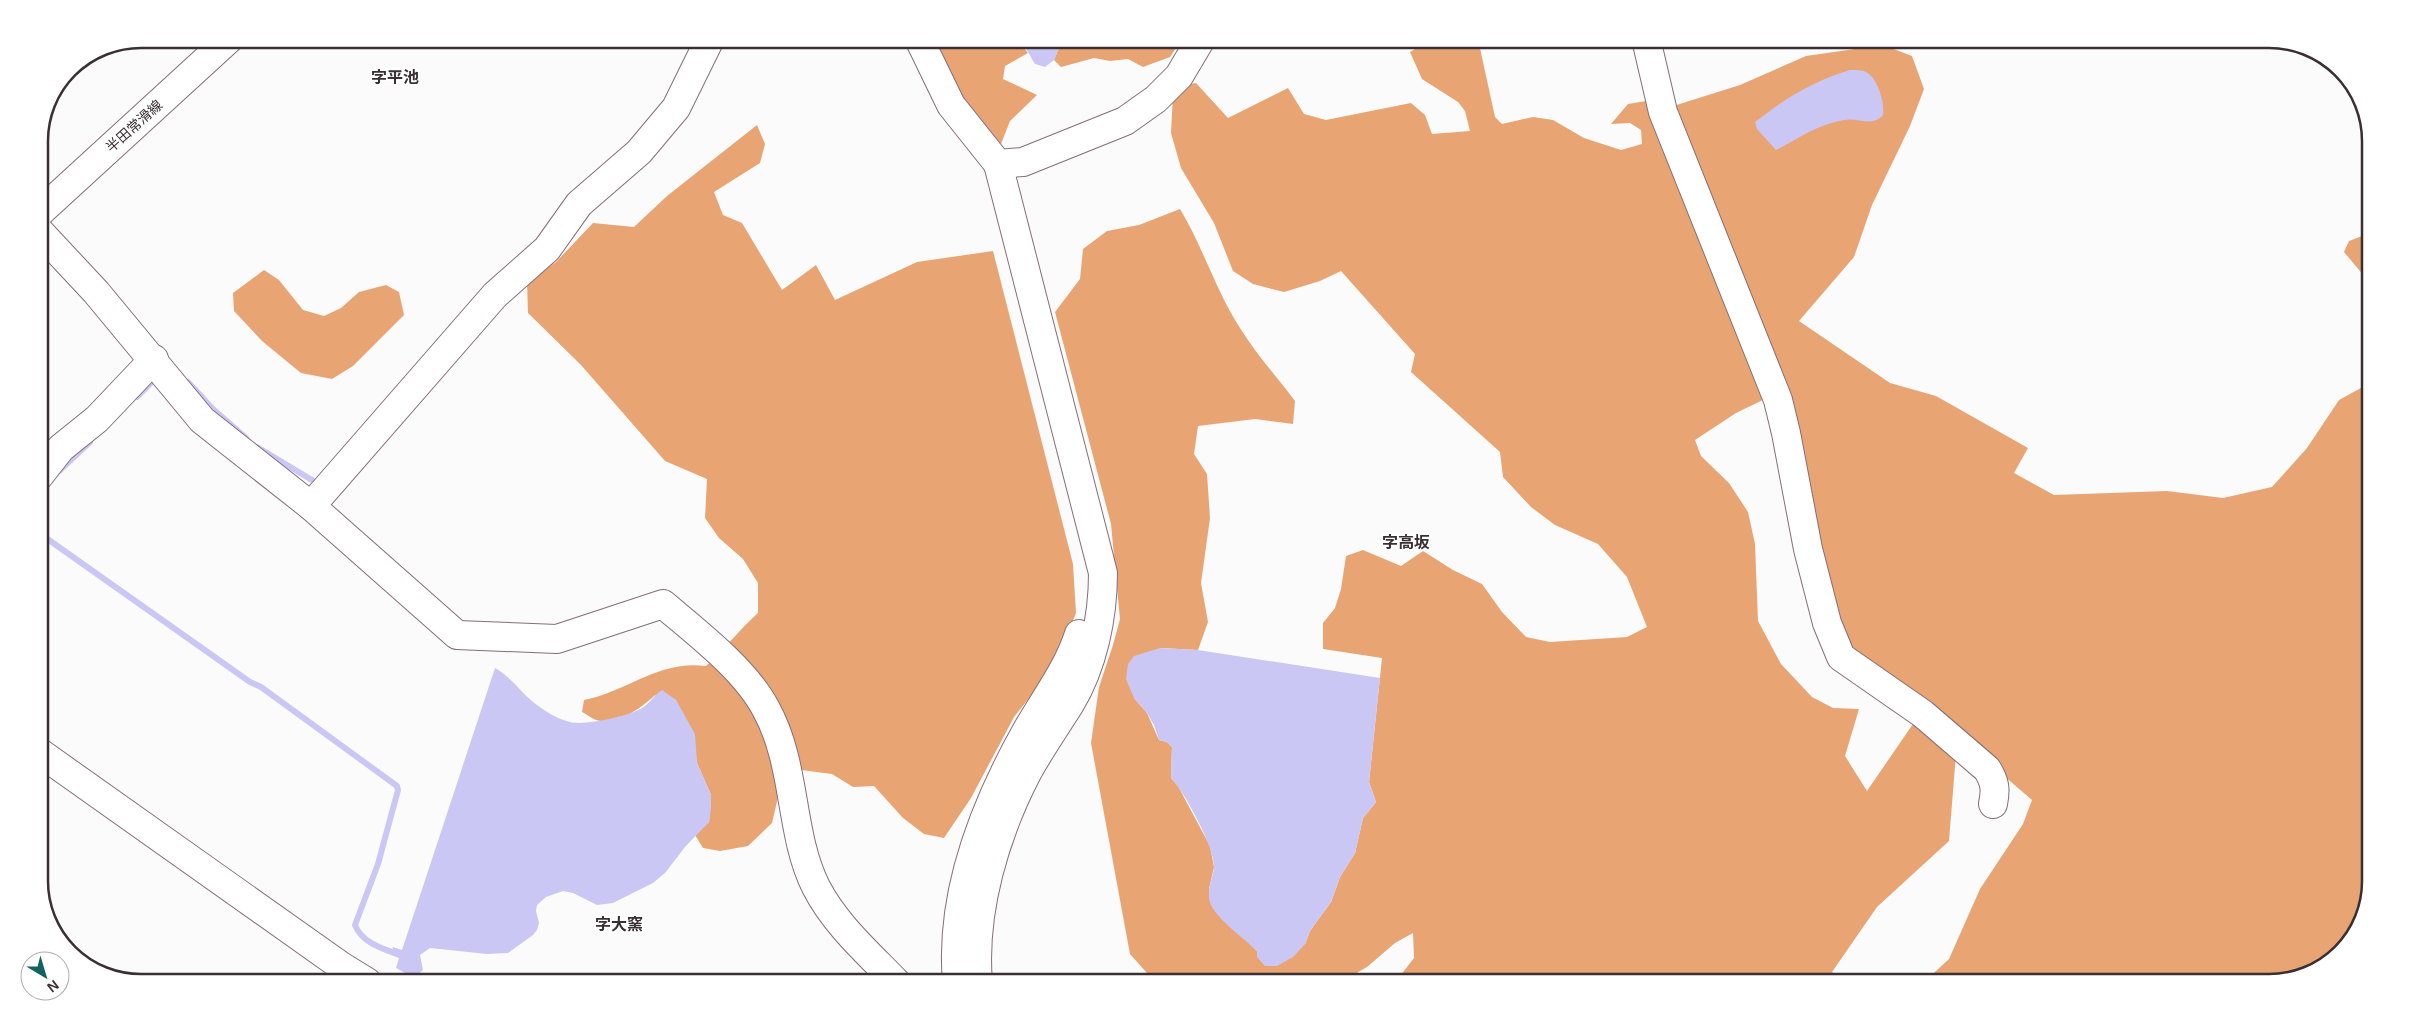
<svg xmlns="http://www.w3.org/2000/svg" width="2409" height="1021" viewBox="0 0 2409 1021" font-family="Arial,'Noto Sans JP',sans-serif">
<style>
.forest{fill:#e9a473}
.water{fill:#cbc7f4}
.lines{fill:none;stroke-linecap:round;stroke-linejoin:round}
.stream{stroke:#cbc7f4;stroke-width:6}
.minor-casing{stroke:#866d77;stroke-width:30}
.major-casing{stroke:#866d77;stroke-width:30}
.minor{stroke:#fff;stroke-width:28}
.major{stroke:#fff;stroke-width:28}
.labels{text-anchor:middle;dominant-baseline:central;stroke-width:4;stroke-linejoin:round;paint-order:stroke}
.street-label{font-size:14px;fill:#3a2f33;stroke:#fff}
.quarter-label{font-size:16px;font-weight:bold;fill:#3a2f33;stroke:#fff}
.rim{fill:none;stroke:#3a2f33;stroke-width:2.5}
</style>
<rect width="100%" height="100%" fill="#fbfbfb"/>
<g class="forest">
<path d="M 930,39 L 976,39 L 985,44 L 1013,40 L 1021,44 L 1028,53 L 1005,66 L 1003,79 L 1037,95 L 1010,121 L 1001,144 L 981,130 L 961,101 Z"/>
<path d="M 1087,39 L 1182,39 L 1170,57 L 1143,67 L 1128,59 L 1110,61 L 1094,58 L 1061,67 L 1054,60 L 1062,41 L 1080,41 Z"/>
<path d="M 1445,39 L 1478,39 L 1495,117 L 1502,124 L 1533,117 L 1553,120 L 1584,138 L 1621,150 L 1642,144 L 1641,130 L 1630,123 L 1611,124 L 1628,104 L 1646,101 L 1654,111 L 1769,397 L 1736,413 L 1695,440 L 1701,456 L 1729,483 L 1748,512 L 1755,544 L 1758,621 L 1781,664 L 1812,697 L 1833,708 L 1859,709 L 1845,756 L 1867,791 L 1915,721 L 1956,754 L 1949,841 L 1877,907 L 1832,972 L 1845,982 L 1398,982 L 1400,976 L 1414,958 L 1413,933 L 1395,943 L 1367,967 L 1341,982 L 1155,982 L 1130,954 L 1091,743 L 1099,687 L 1113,645 L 1120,619 L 1111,524 L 1055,312 L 1080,279 L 1083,249 L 1107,231 L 1139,225 L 1180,209 C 1203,247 1216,291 1240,328 C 1256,354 1277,377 1295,401 L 1293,424 L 1255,419 L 1198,426 L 1194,454 L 1207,474 L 1210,518 L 1201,583 L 1208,622 L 1198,650 L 1160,648 L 1134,698 L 1147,713 L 1159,740 L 1167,742 L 1172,747 L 1171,778 L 1178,786 L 1210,846 L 1214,867 L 1209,889 L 1246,940 L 1257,951 L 1257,957 L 1305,944 L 1310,931 L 1331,902 L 1340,877 L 1355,853 L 1363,818 L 1376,802 L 1369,782 L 1382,658 L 1323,649 L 1323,623 L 1335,608 L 1341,589 L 1346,556 L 1363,550 L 1401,566 L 1423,551 L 1453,570 L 1482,584 L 1502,612 L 1526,637 L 1550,642 L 1627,637 L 1647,627 L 1627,577 L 1598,544 L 1555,525 L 1531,507 L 1503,477 L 1500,452 L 1411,372 L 1415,354 L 1341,271 L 1320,281 L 1284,292 L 1253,284 L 1233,271 L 1214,223 L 1181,168 L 1171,133 L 1173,94 L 1183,85 L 1196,83 L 1228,118 L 1288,88 L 1304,114 L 1326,120 L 1411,103 L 1425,115 L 1432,134 L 1470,131 L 1465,111 L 1458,102 L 1422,79 L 1410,52 L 1424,44 L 1441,42 Z"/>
<path d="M 1883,45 L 1912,56 L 1924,89 L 1910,126 L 1872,205 L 1854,257 L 1799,321 L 1890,383 L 1936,396 L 2028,448 L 2014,473 L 2054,495 L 2167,491 L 2223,498 L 2272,487 L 2307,448 L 2339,400 L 2370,383 L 2370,881 L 2363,919 L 2325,965 L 2269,982 L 1924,982 L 1949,959 L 1980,889 L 2023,824 L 2032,800 L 1989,763 L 1844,653 L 1808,512 L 1667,108 L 1740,85 L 1806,56 Z"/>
<path d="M 757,125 L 765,144 L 760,163 L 714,192 L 723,215 L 742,223 L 782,290 L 816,265 L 835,300 L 917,262 L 993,251 L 1073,564 L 1076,613 L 1056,664 L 1014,717 L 971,798 L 944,838 L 924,834 L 903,818 L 874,786 L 853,787 L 832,774 L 801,770 L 779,793 L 772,823 L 748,846 L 720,851 L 703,848 L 695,835 L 709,822 L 711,795 L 697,763 L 695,749 L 655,695 C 642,708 616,726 596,720 C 591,718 586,714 582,712 L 584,700 C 629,691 658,660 706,666 C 725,649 739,630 758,613 L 758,583 L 743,559 L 719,538 L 705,518 L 707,479 L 665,461 L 581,365 L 528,313 L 527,282 L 556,262 L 593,223 L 634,227 L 667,196 Z"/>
<path d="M 2370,233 L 2370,283 L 2344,252 L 2349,241 Z"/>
<path d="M 264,270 L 279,280 L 303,310 L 324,316 L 341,308 L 359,292 L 386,285 L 399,292 L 404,315 L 353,366 L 332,379 L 301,373 L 262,341 L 234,311 L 233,293 Z"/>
</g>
<g class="water">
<path d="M 976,39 L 1087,39 L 1080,41 L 1062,41 L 1054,60 L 1045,67 L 1035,64 C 1031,58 1027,48 1021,44 C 1009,34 991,50 976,39 Z"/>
<path d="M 1850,70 C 1855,70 1862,70 1866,72 C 1878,78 1885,104 1883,115 C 1871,128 1859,117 1844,120 C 1818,124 1798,139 1776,150 L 1757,129 L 1755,122 C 1786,98 1813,81 1850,70 Z"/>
<path d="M 1160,648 L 1198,650 L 1380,678 L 1369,782 L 1376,802 L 1363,818 L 1355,853 L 1340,877 L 1331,902 L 1310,931 L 1305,944 L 1293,957 L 1277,966 L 1265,966 L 1257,957 L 1257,951 C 1245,939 1218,920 1211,905 C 1205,892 1213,879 1214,867 C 1214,846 1185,793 1171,778 L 1172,747 L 1167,742 L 1159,740 L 1154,725 L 1147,713 L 1134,698 L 1126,679 L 1128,664 L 1134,656 Z"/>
<path d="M 495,668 C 511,677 520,691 533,702 C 543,710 557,719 570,722 C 585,726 629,716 642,708 C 650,703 654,695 662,690 L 676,700 L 695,734 L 697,763 L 711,795 L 711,808 L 709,822 L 685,847 L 665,873 L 653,883 L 613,903 L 597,905 L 573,893 L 563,891 L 546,897 L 537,905 L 536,911 L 539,923 L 537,930 L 533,935 L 508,953 L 487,954 L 430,948 L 420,955 L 423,970 L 414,978 L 396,968 L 399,958 L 391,954 L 393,947 L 402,950 Z"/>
</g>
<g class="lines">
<g class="stream">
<path d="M 188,382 L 213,409 L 246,438"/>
<path d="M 137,397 L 158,376"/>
<path d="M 257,447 L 312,480"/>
<path d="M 59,471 L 90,442"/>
<path d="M 39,533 L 250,682 L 261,687 L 397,786 L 398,790 L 378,864 L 355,925 C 362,943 383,949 400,955"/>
</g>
<defs>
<g id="minor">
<path d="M 919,39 L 951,105 L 998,164 L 1103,573 C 1103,617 1093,666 1070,704 C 1056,726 1041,748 1028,771 C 995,834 972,912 978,982"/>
<path d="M 1646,39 L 1663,112 L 1778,400 L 1786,433 L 1808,549 L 1827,623 L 1841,657 L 1923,714 L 1987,769 C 1995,782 1996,789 1993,804"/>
<path d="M 998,164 L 1023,162 L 1125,121 L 1156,99 L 1179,76 L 1201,39"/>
<path d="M 39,231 L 96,292 L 202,420 L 311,506 L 457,635 L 557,639 L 663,604 C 697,633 745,669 766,709 C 797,765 789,833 816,887 C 835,924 867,952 896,982"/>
<path d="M 39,476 L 61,448 L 97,419 L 154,359"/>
<path d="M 311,506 L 495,295 L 547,249 L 579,204 L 639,152 L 676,108 L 709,41"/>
<path d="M 39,752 L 341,966 L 367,982"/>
<path d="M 957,982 C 949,894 984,806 1027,730 C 1045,698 1068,669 1079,634"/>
</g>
<path id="major" d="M 39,213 L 229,39"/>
</defs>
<use href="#minor" class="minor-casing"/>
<use href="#major" class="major-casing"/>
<use href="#minor" class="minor"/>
<use href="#major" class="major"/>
</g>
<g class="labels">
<g class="street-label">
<text transform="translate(134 126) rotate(-42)">半田常滑線</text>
</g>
<g class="quarter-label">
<text x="395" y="77">字平池</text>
<text x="1406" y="542">字高坂</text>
<text x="619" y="924">字大窯</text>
</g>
</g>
<path d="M0 0H2409V1021H0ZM141 48H2269A93 93 0 0 1 2362 141V881A93 93 0 0 1 2269 974H141A93 93 0 0 1 48 881V141A93 93 0 0 1 141 48Z" fill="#fff" fill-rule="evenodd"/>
<path class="rim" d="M141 48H2269A93 93 0 0 1 2362 141V881A93 93 0 0 1 2269 974H141A93 93 0 0 1 48 881V141A93 93 0 0 1 141 48Z"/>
<g transform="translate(45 976) rotate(142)"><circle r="24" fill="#ffffff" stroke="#b0acad"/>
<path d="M0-4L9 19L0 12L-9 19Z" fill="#126261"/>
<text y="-8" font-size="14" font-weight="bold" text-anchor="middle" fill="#3a2f33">N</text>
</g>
</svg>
